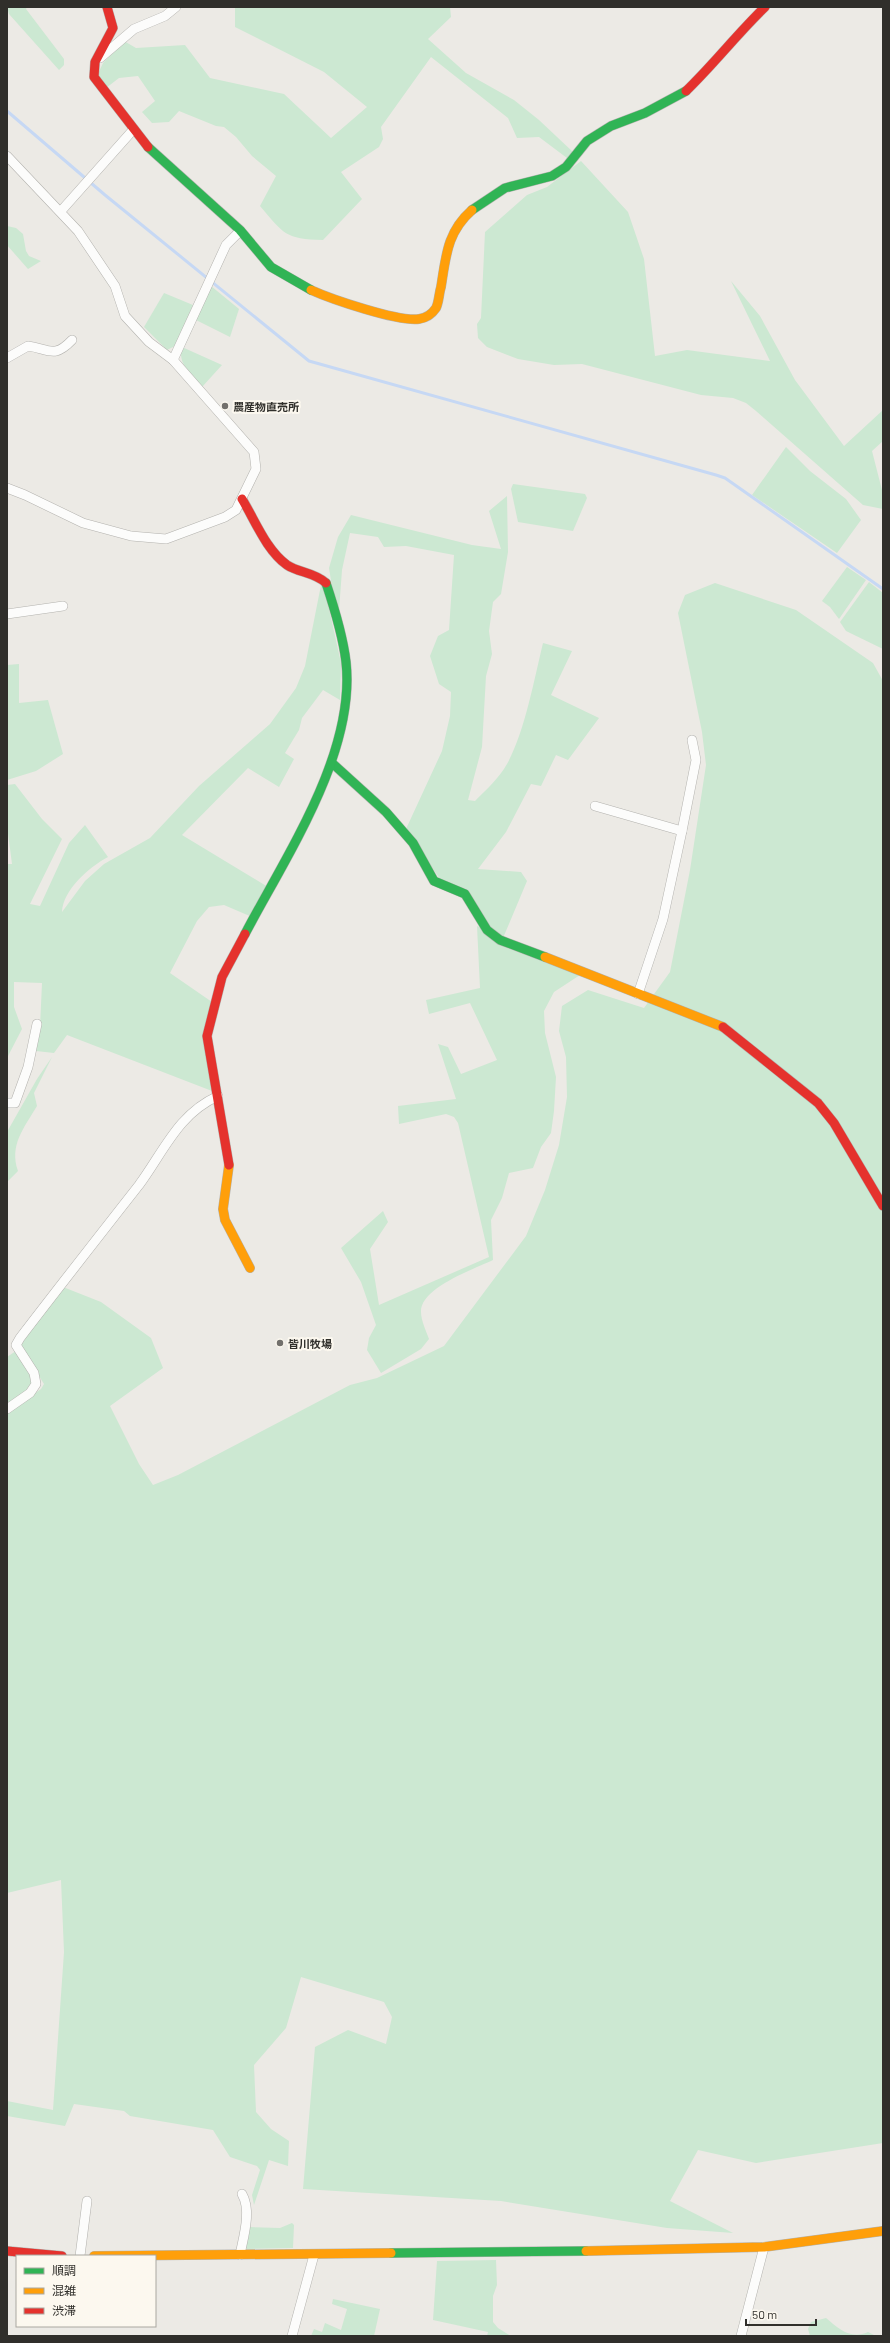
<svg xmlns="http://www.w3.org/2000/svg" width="890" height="2343" viewBox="0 0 890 2343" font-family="Barlow,'Noto Sans JP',sans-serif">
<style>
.green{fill:#cce8d2}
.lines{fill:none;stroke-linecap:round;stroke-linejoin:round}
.stream{stroke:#c6d8f4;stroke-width:3}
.street-casing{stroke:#b3b2ae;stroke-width:10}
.fast-casing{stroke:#b3b2ae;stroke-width:10}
.slow-casing{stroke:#b3b2ae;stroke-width:10}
.jam-casing{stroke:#b3b2ae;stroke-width:10}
.street{stroke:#fcfcfb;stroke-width:9}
.fast{stroke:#30b455;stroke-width:9}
.slow{stroke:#ff9f0a;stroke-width:9}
.jam{stroke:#e5322d;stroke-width:9}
.poi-dot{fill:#72706c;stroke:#fcf8ef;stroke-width:1.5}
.labels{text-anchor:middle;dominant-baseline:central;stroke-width:4;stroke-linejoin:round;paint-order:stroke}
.poi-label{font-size:11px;font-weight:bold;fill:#302f2b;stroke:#fcf8ef;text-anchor:start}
</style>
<rect width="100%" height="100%" fill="#eceae5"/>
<g class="green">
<path d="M 7,7 L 27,7 L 26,9 L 64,59 L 64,65 L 59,70 L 9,14 Z"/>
<path d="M 235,7 L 450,7 L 451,17 L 428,39 L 466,73 L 514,100 L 539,120 L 573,152 L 567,158 L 539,137 L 517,138 L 508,118 L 431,57 L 381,127 L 383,139 L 379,147 L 341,172 L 362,199 L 323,240 C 285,239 284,234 260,206 L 276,176 L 252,156 L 236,137 L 224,127 L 216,126 L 179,111 L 169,122 L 152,123 L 142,112 L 155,101 L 138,76 L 119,78 L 106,88 L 97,76 L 103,63 L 124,41 L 136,48 L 185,45 L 210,78 L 284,94 L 331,138 L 367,107 L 324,72 L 235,27 Z"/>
<path d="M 581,161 L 628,212 L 644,259 L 655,356 L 687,350 L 770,361 L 731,281 L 760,316 L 795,380 L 844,446 L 883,410 L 883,441 L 872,451 L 883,494 L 883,509 L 863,505 L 756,411 L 746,403 L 733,398 L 701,395 L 582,364 L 554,365 L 518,359 L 487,347 L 478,338 L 477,324 L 481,318 L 485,232 L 527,195 L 547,187 Z"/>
<path d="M 7,226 L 16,228 L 23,234 L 26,251 L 29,256 L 41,261 L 28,269 L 7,245 Z"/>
<path d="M 211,286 L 239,309 L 230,337 L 196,320 Z"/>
<path d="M 164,293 L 193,305 L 175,346 L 167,350 L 144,327 Z"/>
<path d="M 182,347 L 222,365 L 202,387 C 192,375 177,364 182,347 Z"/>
<path d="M 786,447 L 810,471 L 846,499 L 861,520 L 837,553 L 752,495 Z"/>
<path d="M 513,484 L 585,494 L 587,498 L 573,531 L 518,522 L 511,489 Z"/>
<path d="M 507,496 L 508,552 L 501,594 L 493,602 L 489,631 L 492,654 L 486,676 L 482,747 L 468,800 L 475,801 C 486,790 499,778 507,764 C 525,731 534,680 543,643 L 572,651 L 551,695 L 599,718 L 568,760 L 556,755 L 541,786 L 531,784 L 506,832 L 478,869 L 521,872 L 527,881 L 503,938 L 492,930 L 466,889 L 442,882 L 406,829 L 442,751 L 450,716 L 451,692 L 439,684 L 430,656 L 438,636 L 449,630 L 454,555 L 406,546 L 384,547 L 378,537 L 350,533 L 342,570 L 338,624 L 329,568 L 338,537 L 351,515 L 472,545 L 501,549 L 489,511 Z"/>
<path d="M 847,567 L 866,580 L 839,619 L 830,607 L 822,601 Z"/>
<path d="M 869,582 L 883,593 L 883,649 L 846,631 L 840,622 Z"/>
<path d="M 715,583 L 796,610 L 873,663 L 883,681 L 883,2143 L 756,2163 L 698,2150 L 670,2201 L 733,2233 L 667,2228 L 501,2201 L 303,2189 L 315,2047 L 348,2030 L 386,2044 L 392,2017 L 384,2002 L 301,1977 L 286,2028 L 254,2065 L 256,2112 L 271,2129 L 289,2141 L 288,2166 L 269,2160 L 254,2205 L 252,2195 L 260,2170 L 257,2166 L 230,2157 L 213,2130 L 130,2116 L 124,2111 L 74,2104 L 65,2126 L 7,2116 L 7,2101 L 53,2110 L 64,1952 L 61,1880 L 7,1893 L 7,1412 L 41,1389 L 44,1384 L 19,1344 L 63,1287 L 101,1302 L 151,1338 L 163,1368 L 110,1406 L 139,1464 L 153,1485 L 178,1475 L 350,1385 L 377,1378 L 444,1346 L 526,1236 L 545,1190 L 559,1145 L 567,1097 L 566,1057 L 559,1031 L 562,1006 L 588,990 L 644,1008 L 670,972 L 690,870 L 706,765 L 702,732 L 678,613 L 685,595 Z"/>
<path d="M 321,585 L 324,586 L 341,663 L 340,700 L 323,690 L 302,718 L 299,730 L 285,753 L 294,759 L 279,787 L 248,768 L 182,835 L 268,887 L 252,917 L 224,905 L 209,907 L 197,921 L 170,973 L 212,1002 L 212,1091 L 67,1035 L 54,1053 L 36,1051 L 40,1027 L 42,983 L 14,982 L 14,1007 L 22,1029 L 7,1058 L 7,864 L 12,864 L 7,826 L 7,785 L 15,784 L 42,819 L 62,839 L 30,904 L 40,906 L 69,843 L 85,825 L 108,857 C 89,867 63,890 62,912 L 85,881 L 104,864 L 150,838 L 199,786 L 270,724 L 296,688 L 305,666 Z"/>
<path d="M 19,664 L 19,703 L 48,700 L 63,754 L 36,771 L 7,780 L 7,665 Z"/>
<path d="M 477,926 L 580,975 L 554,992 L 544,1011 L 545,1033 L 556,1077 L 554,1111 L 551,1133 L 541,1147 L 533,1168 L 509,1173 L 502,1198 L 491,1220 L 493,1260 C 474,1269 420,1288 421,1312 C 421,1320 426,1331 429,1339 L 421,1349 L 381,1373 L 367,1350 L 369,1338 L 376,1325 L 361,1282 L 341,1248 L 383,1211 L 388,1222 L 370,1249 L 379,1305 L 489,1257 L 458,1123 L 454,1117 L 446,1114 L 399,1124 L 398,1106 L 456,1099 L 438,1044 L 448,1047 L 461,1074 L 497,1060 L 470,1003 L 429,1014 L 426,1000 L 480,988 Z"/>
<path d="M 52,1057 L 34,1093 L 37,1106 C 24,1128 9,1145 18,1171 L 7,1182 L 7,1132 L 37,1079 Z"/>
<path d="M 16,1351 L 34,1378 L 28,1390 L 7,1404 L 7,1357 Z"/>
<path d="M 292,2223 L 294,2225 L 293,2248 L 247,2249 L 245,2246 L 249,2227 L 280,2228 Z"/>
<path d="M 496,2260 L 497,2285 L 493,2296 L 493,2322 L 498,2328 L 511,2336 L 487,2336 L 488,2332 L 433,2320 L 437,2261 Z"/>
<path d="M 333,2299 L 380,2309 L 374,2336 L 311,2336 L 314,2329 L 322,2332 L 325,2323 L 341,2330 L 347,2309 L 332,2304 Z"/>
<path d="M 826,2318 C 839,2329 851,2340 868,2332 L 876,2336 L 810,2336 L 808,2329 L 811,2322 Z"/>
</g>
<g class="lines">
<path class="stream" d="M 7,111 L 105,195 L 309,361 L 716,475 L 725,478 L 883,589"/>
<defs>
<g id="street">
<path d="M 100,58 L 134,29 L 165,16 L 176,7"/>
<path d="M 7,156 L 78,231 L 115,286 L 125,316 L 149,342 L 173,360 L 254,452 L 256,469 L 236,510 L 225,517 L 166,539 L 131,536 L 83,523 L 25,495 L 7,488"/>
<path d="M 61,211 L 133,130"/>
<path d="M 7,358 L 28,346 C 49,349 54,359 72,340"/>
<path d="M 173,360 L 226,245 L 240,231"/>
<path d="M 7,614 L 63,606"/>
<path d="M 595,806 L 682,831"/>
<path d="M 638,994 L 663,919 L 682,831 L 696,760 L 692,740"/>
<path d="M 7,1103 L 15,1103 L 28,1067 L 37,1024"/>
<path d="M 7,1409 L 30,1393 L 36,1384 L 34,1373 L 16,1345 L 20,1338 C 59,1287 99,1236 139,1185 C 164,1151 178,1114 218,1096"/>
<path d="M 240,2255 C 243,2238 252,2211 242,2194"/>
<path d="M 80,2256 L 87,2201"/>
<path d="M 292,2336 L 314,2255"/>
<path d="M 741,2336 L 764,2247"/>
</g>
<g id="fast">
<path d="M 148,147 L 240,230 L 271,267 L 311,290"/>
<path d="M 472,210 L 505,188 L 552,176 L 566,167 L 587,141 L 611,126 L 645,113 L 686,91"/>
<path d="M 332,763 L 386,812 L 413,843 L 434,881 L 465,894 L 487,930 L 500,940 L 545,957"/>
<path d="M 245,934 C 286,856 356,753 346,662 C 343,636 334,607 326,583"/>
<path d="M 391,2253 L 586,2251"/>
</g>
<g id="slow">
<path d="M 311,290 C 331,299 398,322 419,319 C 426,318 432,314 436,308 C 439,302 439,293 441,287 C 446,256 447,232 472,210"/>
<path d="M 545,957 L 723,1027"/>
<path d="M 229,1165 L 223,1209 L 225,1220 L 250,1268"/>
<path d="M 586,2251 L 764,2247 L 883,2231"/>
<path d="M 94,2256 L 391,2253"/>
</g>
<g id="jam">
<path d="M 107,7 L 113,28 L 95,62 L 94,77 L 148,147"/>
<path d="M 686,91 C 714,64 737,34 765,7"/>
<path d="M 242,499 C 255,520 266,550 287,565 C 299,573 314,572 326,583"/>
<path d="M 723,1027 L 818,1103 L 834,1123 L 883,1206"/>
<path d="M 229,1165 L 207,1036 L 222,977 L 245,934"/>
<path d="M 7,2251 L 62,2256"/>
</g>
</defs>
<use href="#street" class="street-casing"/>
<use href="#fast" class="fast-casing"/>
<use href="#slow" class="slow-casing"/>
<use href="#jam" class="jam-casing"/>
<use href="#street" class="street"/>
<use href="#fast" class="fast"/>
<use href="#slow" class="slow"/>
<use href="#jam" class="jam"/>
</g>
<g class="poi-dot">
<circle cx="225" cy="406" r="4"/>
<circle cx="280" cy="1343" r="4"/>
</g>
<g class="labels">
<g class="poi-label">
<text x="233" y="406">農産物直売所</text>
<text x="288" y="1343">皆川牧場</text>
</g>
</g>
<rect width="890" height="2343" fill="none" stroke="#302f2b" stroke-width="16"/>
<rect x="16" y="2255" width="140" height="72" fill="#fcf8ef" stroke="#aaa8a1"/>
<rect x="24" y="2268" width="20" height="6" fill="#30b455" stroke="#aaa8a1"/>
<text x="52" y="2275" font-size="12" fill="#302f2b">順調</text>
<rect x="24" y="2288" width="20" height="6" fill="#ff9f0a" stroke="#aaa8a1"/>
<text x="52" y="2295" font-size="12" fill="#302f2b">混雑</text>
<rect x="24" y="2308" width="20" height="6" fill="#e5322d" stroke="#aaa8a1"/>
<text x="52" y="2315" font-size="12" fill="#302f2b">渋滞</text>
<path d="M746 2319v6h70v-6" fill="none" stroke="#302f2b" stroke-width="2"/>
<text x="752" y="2319" font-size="12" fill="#302f2b" stroke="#fcf8ef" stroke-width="3" paint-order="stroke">50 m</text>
</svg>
